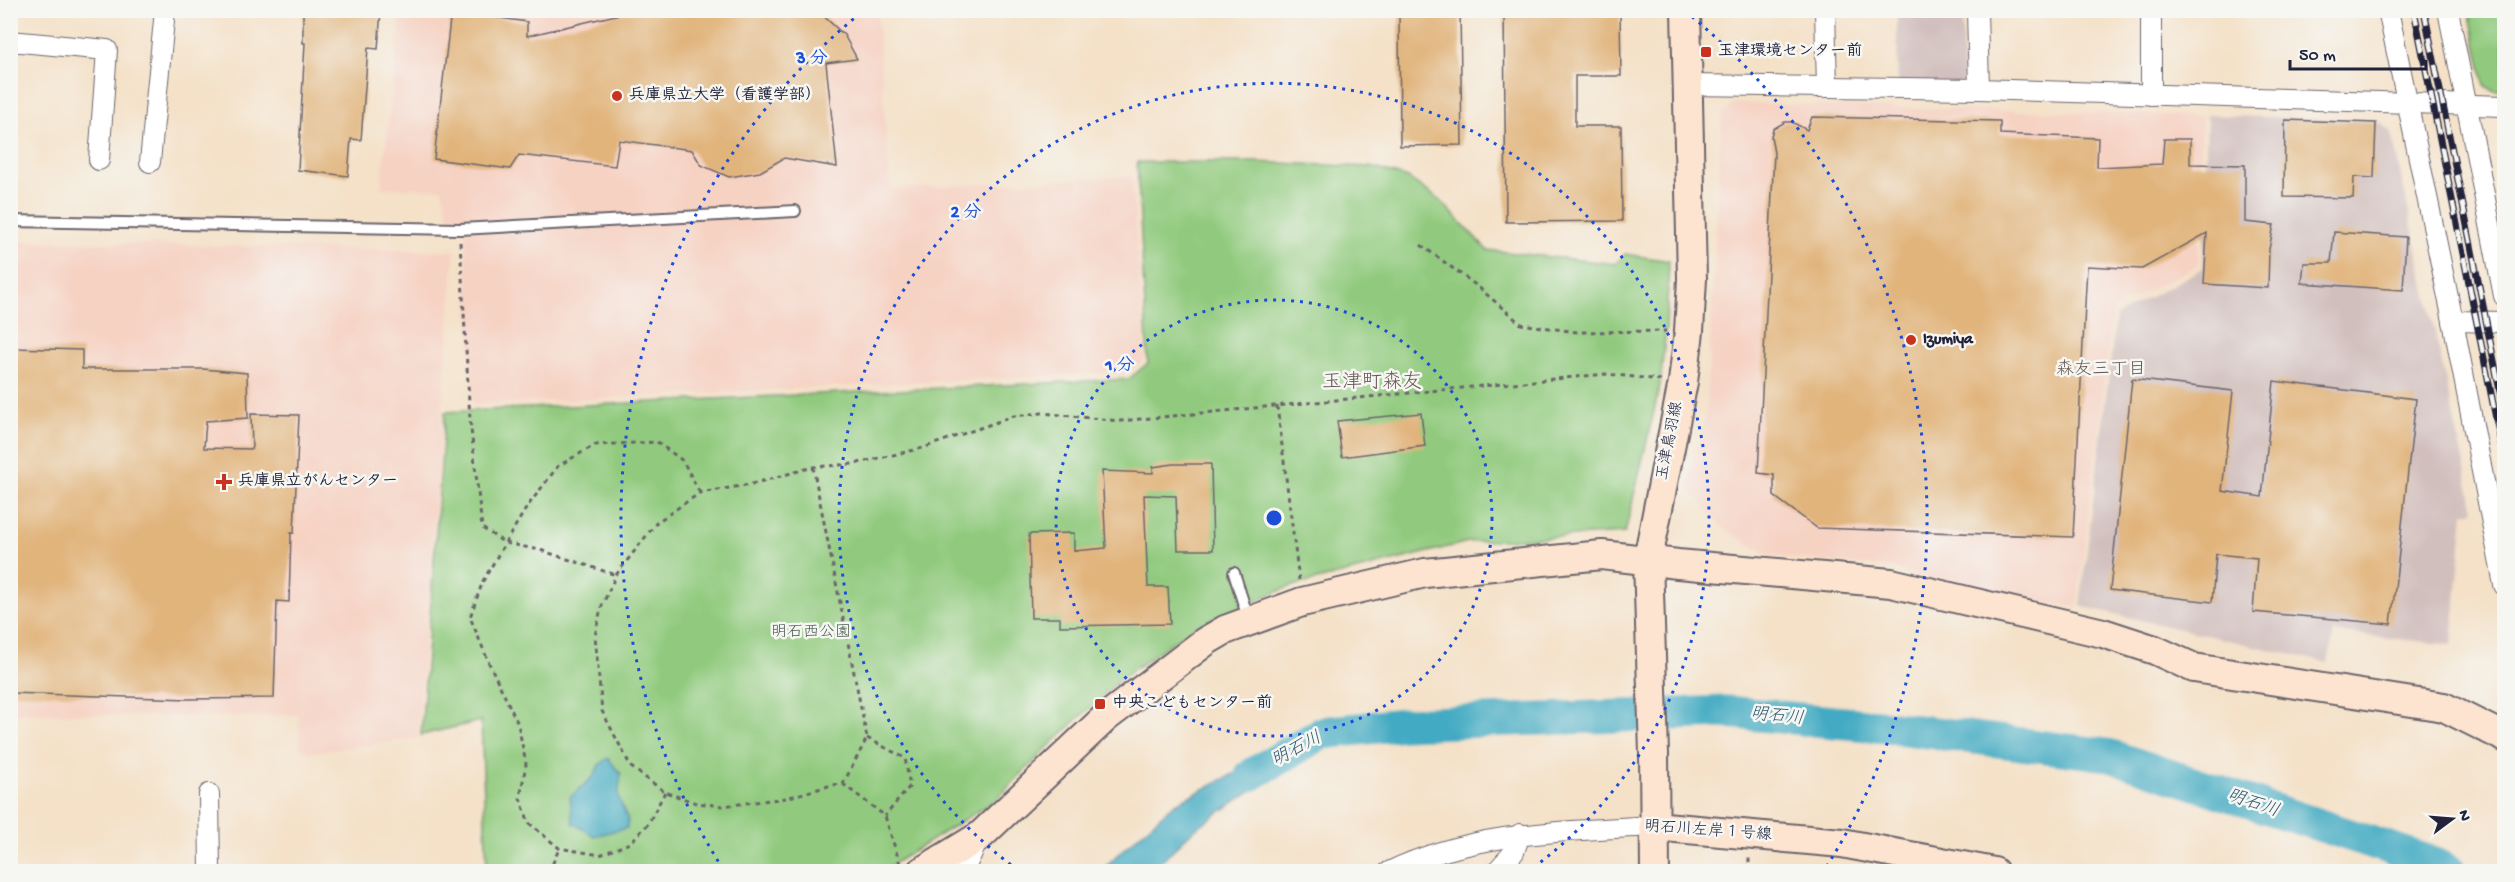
<svg xmlns="http://www.w3.org/2000/svg" width="2515" height="882" viewBox="0 0 2515 882" font-family="'Gochi Hand','Klee One',sans-serif">
<style>
.built{fill:#f6d2c3}
.industrial{fill:#d1bfbd}
.green{fill:#91ca7e;stroke:#5a765c;stroke-width:1.5}
.water{fill:#42aac2;stroke:#32667e;stroke-width:1.5}
.lines{fill:none;stroke-linecap:round;stroke-linejoin:round}
.river{stroke:#42aac2;stroke-width:33}
.building{fill:#e1b47b}
.lane-casing{stroke:#6c656c;stroke-width:14}
.street-casing{stroke:#6c656c;stroke-width:22}
.secondary-casing{stroke:#6c656c;stroke-width:32}
.path{stroke:#6c656c;stroke-width:3;stroke-dasharray:4.5 4.5;stroke-linecap:butt}
.lane{stroke:#fff;stroke-width:10}
.street{stroke:#fff;stroke-width:20}
.secondary{stroke:#fde4d0;stroke-width:28}
.rail-casing{stroke:#22223b;stroke-width:7}
.rail{stroke:#f6f6f2;stroke-width:4.5;stroke-dasharray:14;stroke-linecap:butt}
.ring{fill:none;stroke:#1d4ed8;stroke-width:3;stroke-dasharray:3 6}
.poi-dot{fill:#c8321e;stroke:#f6f6f2;stroke-width:2}
.labels{text-anchor:middle;dominant-baseline:central;stroke-width:5;stroke-linejoin:round;paint-order:stroke}
.poi-label{font-size:16px;font-weight:bold;fill:#22223b;stroke:#f6f6f2;text-anchor:start}
.street-label{font-size:16px;fill:#22223b;stroke:#f6f6f2}
.park-label{font-size:16px;fill:#495d52;stroke:#f6f6f2}
.neighbourhood-label{font-size:18px;fill:#655551;stroke:#f6f6f2}
.water-label{font-size:18px;font-style:italic;fill:#2f5871;stroke:#f6f6f2}
.quarter-label{font-size:20px;fill:#655551;stroke:#f6f6f2}
.centre{fill:#1d4ed8;stroke:#f6f6f2;stroke-width:3}
.ring-label{font-size:18px;text-anchor:middle;font-weight:bold;fill:#1d4ed8;stroke:#f6f6f2;stroke-width:5;stroke-linejoin:round;paint-order:stroke}
</style>
<rect width="100%" height="100%" fill="#f6f6f2"/>
<filter id="ink" filterUnits="userSpaceOnUse"><feTurbulence type="fractalNoise" baseFrequency=".0167" numOctaves="2"/><feDisplacementMap in="SourceGraphic" scale="12" xChannelSelector="R" yChannelSelector="G"/><feConvolveMatrix kernelMatrix="1 2 1 2 8 2 1 2 1" color-interpolation-filters="sRGB"/></filter>
<filter id="wash" filterUnits="userSpaceOnUse"><feTurbulence type="fractalNoise" baseFrequency=".008" numOctaves="4" result="noise"/><feDisplacementMap in="SourceGraphic" scale="24" xChannelSelector="R" yChannelSelector="G"/><feGaussianBlur stdDeviation="1.35" result="paint"/><feColorMatrix in="noise" values="0 0 0 0 0 0 0 0 0 0 0 0 0 0 0 0 0 1.4 0 .05"/><feComposite in="paint" operator="in"/></filter>
<g filter="url(#wash)">
<rect width="100%" height="100%" fill="#f4e1c8"/>
<g class="built">
<path d="M 401,11 L 877,11 L 890,189 L 1132,176 L 1145,360 L 1126,372 L 473,405 L 465,225 L 449,216 L 442,189 L 381,188 Z"/>
<path d="M 1735,103 L 2202,116 L 2198,265 L 2113,309 L 2077,608 L 1938,584 L 1894,568 L 1770,556 L 1721,527 L 1688,486 L 1706,414 L 1722,114 Z"/>
<path d="M 11,241 L 455,251 L 417,738 L 310,753 L 300,748 L 298,715 L 183,717 L 11,712 Z"/>
</g>
<g class="industrial">
<path d="M 1897,11 L 1962,11 L 1963,88 L 1898,85 Z"/>
<path d="M 2207,115 L 2378,121 L 2391,131 L 2474,510 L 2464,512 L 2452,645 L 2334,632 L 2328,663 L 2080,606 L 2116,316 L 2203,268 Z"/>
</g>
<g class="green">
<path d="M 2469,11 L 2504,11 L 2504,91 L 2495,91 L 2485,86 Z"/>
<path d="M 1137,162 L 1254,162 L 1371,167 L 1408,178 L 1440,200 L 1487,250 L 1616,264 L 1625,254 L 1669,261 L 1666,328 L 1660,385 L 1625,533 L 1468,542 L 1289,587 L 1192,628 L 1118,681 L 1046,749 L 996,800 L 882,871 L 487,871 L 481,721 L 421,735 L 445,412 L 1129,379 L 1148,363 Z"/>
</g>
<g class="water">
<path d="M 1299,741 L 1260,785 L 1195,829 L 1151,871 L 1101,871 L 1119,853 L 1174,804 Z"/>
<path d="M 608,758 L 621,774 L 618,796 L 628,820 L 627,828 L 594,836 L 573,823 L 570,797 L 593,777 L 599,765 Z"/>
</g>
<g class="lines">
<path class="river" d="M 1251,775 L 1322,733 L 1404,724 L 1726,712 L 1888,727 L 2108,755 L 2428,861 L 2451,872"/>
</g>
<g id="blocks">
<g class="building">
<path d="M 303,10 L 381,10 L 378,49 L 368,48 L 361,140 L 351,139 L 348,176 L 298,170 L 305,43 L 303,43 Z"/>
<path d="M 637,10 L 817,10 L 844,35 L 857,59 L 826,63 L 837,167 L 784,158 L 760,172 L 729,177 L 701,165 L 692,150 L 619,140 L 615,166 L 519,155 L 510,169 L 434,159 L 451,11 L 527,22 L 527,36 Z"/>
<path d="M 1399,10 L 1460,10 L 1462,145 L 1400,146 Z"/>
<path d="M 1504,10 L 1620,10 L 1621,76 L 1575,76 L 1575,126 L 1621,126 L 1622,221 L 1506,222 Z"/>
<path d="M 1812,117 L 2000,121 L 2000,134 L 2098,138 L 2097,167 L 2162,164 L 2164,139 L 2190,139 L 2190,164 L 2245,165 L 2245,222 L 2274,225 L 2269,249 L 2268,288 L 2204,284 L 2207,233 L 2142,269 L 2087,266 L 2073,537 L 1817,528 L 1774,496 L 1774,475 L 1758,473 L 1774,153 L 1771,136 L 1773,129 L 1785,122 L 1792,122 L 1807,130 Z"/>
<path d="M 2285,120 L 2376,123 L 2374,178 L 2354,177 L 2353,198 L 2284,197 Z"/>
<path d="M 2334,232 L 2406,237 L 2403,290 L 2302,283 L 2304,263 L 2331,263 Z"/>
<path d="M 13,348 L 82,350 L 82,369 L 203,369 L 247,373 L 248,418 L 206,421 L 204,448 L 252,449 L 251,414 L 299,415 L 294,533 L 291,533 L 289,602 L 277,601 L 274,698 L 188,699 L 10,693 L 10,454 L 13,454 Z"/>
<path d="M 2132,379 L 2233,391 L 2222,491 L 2262,497 L 2274,381 L 2416,399 L 2391,624 L 2253,612 L 2257,558 L 2216,554 L 2212,602 L 2110,590 Z"/>
<path d="M 1421,413 L 1425,446 L 1342,457 L 1337,421 Z"/>
<path d="M 1173,464 L 1211,464 L 1213,550 L 1178,550 L 1176,496 L 1144,495 L 1148,587 L 1168,587 L 1170,624 L 1060,626 L 1060,618 L 1031,618 L 1029,534 L 1074,533 L 1074,551 L 1106,548 L 1102,471 L 1153,473 L 1153,467 Z"/>
</g>
</g>
</g>
<g filter="url(#ink)">
<use href="#blocks" fill-opacity="0" stroke="#6c656c" stroke-width="1.5"/>
<g class="lines">
<defs>
<g id="lane">
<path d="M 10,221 L 460,229 L 795,211"/>
<path d="M 1234,573 L 1249,621"/>
</g>
<g id="street">
<path d="M 1825,10 L 1827,87"/>
<path d="M 1977,10 L 1979,89"/>
<path d="M 2151,10 L 2151,95"/>
<path d="M 2388,10 L 2453,321 L 2504,585"/>
<path d="M 2448,10 L 2504,296"/>
<path d="M 10,41 L 107,50 L 99,160"/>
<path d="M 1687,85 L 1979,89 L 2504,106"/>
<path d="M 150,162 L 165,10"/>
<path d="M 2453,321 L 2504,322"/>
<path d="M 209,794 L 210,872"/>
<path d="M 963,872 L 980,836"/>
<path d="M 1389,872 C 1471,832 1565,831 1654,826"/>
<path d="M 1496,872 L 1514,852 L 1520,834"/>
</g>
<g id="secondary">
<path d="M 1654,826 L 1842,843 L 1994,872"/>
<path d="M 921,872 L 980,836 L 1105,718 L 1206,641 L 1225,630 L 1302,602 L 1425,573 L 1602,555 L 1678,564 L 1891,583 L 2103,633 L 2155,650 L 2194,668 L 2444,707 L 2504,737"/>
<path d="M 1655,872 L 1654,754 L 1648,559 L 1683,382 L 1689,331 L 1692,279 L 1686,10"/>
</g>
</defs>
<use href="#lane" class="lane-casing"/>
<use href="#street" class="street-casing"/>
<use href="#secondary" class="secondary-casing"/>
<g class="path">
<path d="M 460,242 L 470,420 L 482,528 L 505,543 L 540,550 L 616,575"/>
<path d="M 1421,245 L 1477,286 L 1521,324 L 1577,332 L 1666,331"/>
<path d="M 1277,406 L 1299,580"/>
<path d="M 813,467 L 867,738 L 843,784"/>
<path d="M 867,738 L 905,758 L 910,786 L 885,816"/>
<path d="M 665,792 L 648,824 L 630,843 L 600,855 L 559,848 L 529,823 L 520,798 L 526,764 L 518,724 L 489,663 L 470,617 L 483,581 L 505,543 L 527,507 L 558,466 L 595,445 L 657,442 L 683,461 L 700,493"/>
<path d="M 900,864 L 885,816 L 843,784 L 832,785 L 786,798 L 723,806 L 696,803 L 665,792 L 631,767 L 602,711 L 595,636 L 601,608 L 616,575 L 657,522 L 700,493 L 752,484 L 813,467 L 854,464 L 923,448 L 1014,416 L 1042,413 L 1120,421 L 1606,374 L 1662,380"/>
<path d="M 549,872 L 559,849"/>
<path d="M 1749,872 L 1749,858"/>
</g>
<use href="#lane" class="lane"/>
<use href="#street" class="street"/>
<use href="#secondary" class="secondary"/>
<defs>
<g id="rail">
<path d="M 2414,10 L 2504,458"/>
<path d="M 2424,10 L 2504,411"/>
</g>
</defs>
<use href="#rail" class="rail-casing"/>
<use href="#rail" class="rail"/>
</g>
</g>
<g class="ring">
<circle cx="1274" cy="518" r="218"/>
<path d="M1018 870A435 435 0 1 1 1530 870"/>
<path d="M723 869A653 653 0 0 1 863 11M1685 11A653 653 0 0 1 1825 869"/>
</g>
<g class="poi-dot">
<rect x="1700" y="46" width="12" height="12" rx="3"/>
<circle cx="617" cy="96" r="6"/>
<circle cx="1911" cy="340" r="6"/>
<path d="M221 473h6v6h6v6h-6v6h-6v-6h-6v-6h6z"/>
<rect x="1094" y="698" width="12" height="12" rx="3"/>
</g>
<g class="labels">
<g class="poi-label">
<text x="1718" y="52">玉津環境センター前</text>
<text x="629" y="96">兵庫県立大学（看護学部）</text>
<text x="1923" y="340">Izumiya</text>
<text x="238" y="482">兵庫県立がんセンター</text>
<text x="1112" y="704">中央こどもセンター前</text>
</g>
<g class="street-label">
<text transform="translate(1671 441) rotate(-79)">玉津鳥羽線</text>
<text transform="translate(1708 832) rotate(4)">明石川左岸１号線</text>
</g>
<g class="park-label">
<text x="811" y="633">明石西公園</text>
</g>
<g class="neighbourhood-label">
<text x="2101" y="370">森友三丁目</text>
</g>
<g class="water-label">
<text transform="translate(1777 717) rotate(6)">明石川</text>
<text transform="translate(1297 750) rotate(-28)">明石川</text>
<text transform="translate(2253 804) rotate(19)">明石川</text>
</g>
<g class="quarter-label">
<text x="1372" y="383">玉津町森友</text>
</g>
</g>
<circle cx="1274" cy="518" r="9" class="centre"/>
<g class="ring-label">
<text x="812" y="63">3 分</text>
<text x="966" y="217">2 分</text>
<text x="1120" y="370">1 分</text>
</g>
<rect width="2515" height="882" fill="none" stroke="#f6f6f2" stroke-width="36"/>
<g transform="translate(2452 819) rotate(74)" stroke="#f6f6f2" stroke-width="4.5" paint-order="stroke">
<path d="M0-4.5L10 22L0 15L-10 22Z" fill="#22223b"/>
<text y="-9" font-size="16" font-weight="bold" text-anchor="middle" fill="#22223b">N</text>
</g>
<path d="M2290 60v9h136v-9" fill="none" stroke="#22223b" stroke-width="3"/>
<text x="2299" y="60" font-size="18" fill="#22223b" stroke="#f6f6f2" stroke-width="4.5" paint-order="stroke">50 m</text>
</svg>
